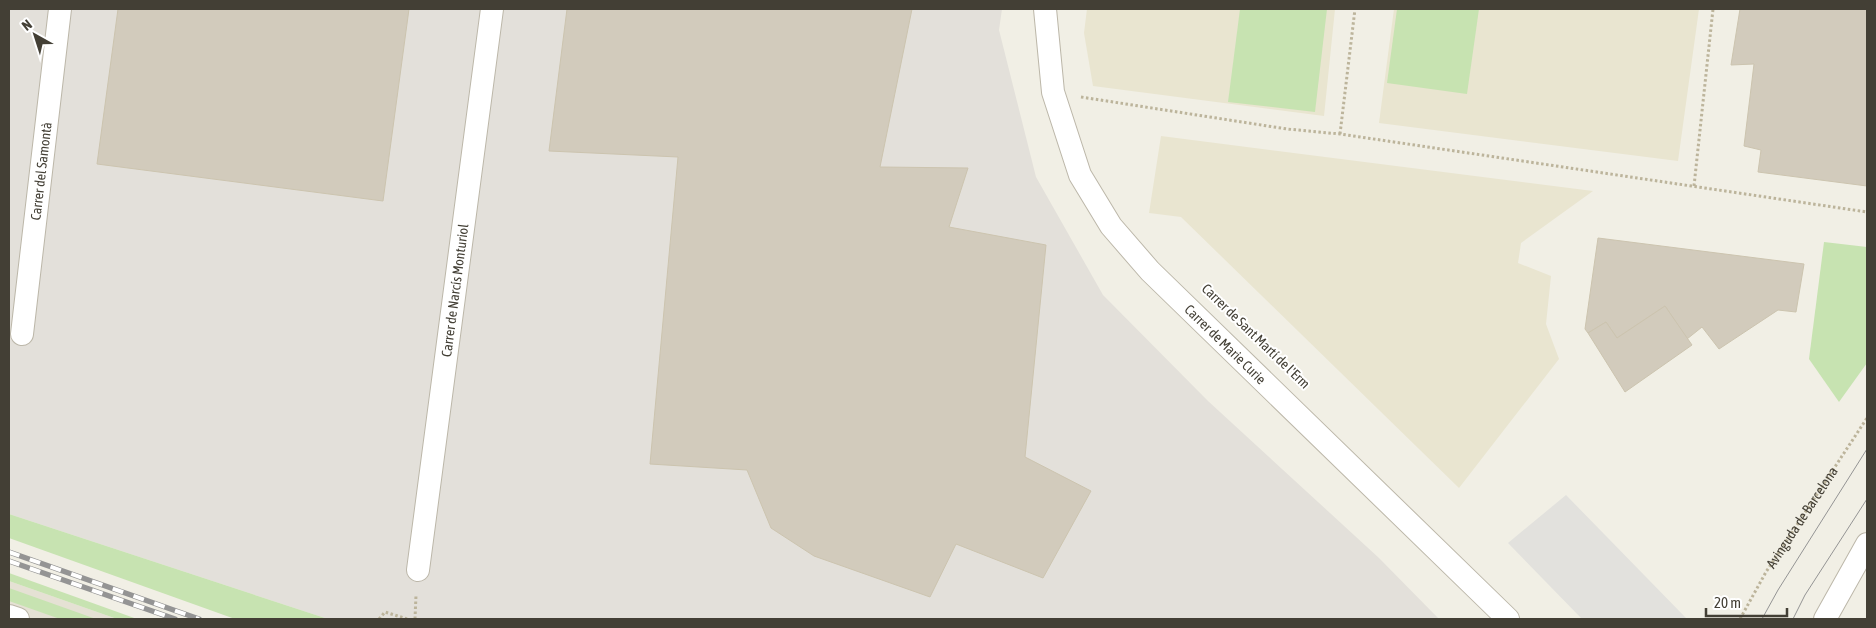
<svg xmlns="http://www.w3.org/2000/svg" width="1876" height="628" viewBox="0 0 1876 628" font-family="'Asap Condensed',sans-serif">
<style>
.residential{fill:#e5e1d4}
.industrial{fill:#e3e0da}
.education{fill:#e9e5d0}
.green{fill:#c7e3b1}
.parking{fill:#e2e1dd}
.building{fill:#d2cbbc;stroke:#ccc4af}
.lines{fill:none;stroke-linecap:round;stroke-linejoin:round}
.street-casing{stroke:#bcb7a9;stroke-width:24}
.path{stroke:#bcb49b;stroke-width:3;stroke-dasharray:2.5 2.5;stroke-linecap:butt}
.street{stroke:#fff;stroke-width:22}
.tram{stroke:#949494;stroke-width:1}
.rail-casing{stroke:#949494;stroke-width:5.5}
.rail{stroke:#fff;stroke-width:4;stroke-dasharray:11;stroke-linecap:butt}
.labels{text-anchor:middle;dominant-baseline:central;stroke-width:4;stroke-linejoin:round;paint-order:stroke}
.street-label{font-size:14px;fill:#433f35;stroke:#fff}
</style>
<rect width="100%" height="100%" fill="#f1efe5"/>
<path class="residential" d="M 9,581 L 117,619 L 9,619 Z"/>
<path class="industrial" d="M 9,9 L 1002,9 L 999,30 L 1036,177 L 1103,295 L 1208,401 L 1379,558 L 1439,619 L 328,619 L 9,514 Z"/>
<g class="education">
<path d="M 1087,9 L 1335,9 L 1324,116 L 1093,86 L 1084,33 Z"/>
<path d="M 1394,9 L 1699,9 L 1678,161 L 1379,123 Z"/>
<path d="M 1161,136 L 1593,191 L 1521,243 L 1518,263 L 1551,276 L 1546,324 L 1559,359 L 1459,488 L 1181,217 L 1149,213 Z"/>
</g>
<g class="green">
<path d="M 1240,9 L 1327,9 L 1315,112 L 1228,102 Z"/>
<path d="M 1397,9 L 1479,9 L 1467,94 L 1387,83 Z"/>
<path d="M 1824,242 L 1867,247 L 1867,363 L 1839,402 L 1809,359 Z"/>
<path d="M 9,514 L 328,619 L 235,619 L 9,538 Z"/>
<path d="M 9,573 L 137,619 L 117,619 L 9,581 Z"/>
<path d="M 9,588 L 96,619 L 60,619 L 9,601 Z"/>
</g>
<path class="parking" d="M 1566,495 L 1687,619 L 1582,619 L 1508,543 Z"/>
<g class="building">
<path d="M 118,9 L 409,9 L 383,201 L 97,164 Z"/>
<path d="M 567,9 L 912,9 L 880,167 L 968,168 L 949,227 L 1046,245 L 1025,457 L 1091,491 L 1043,578 L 956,544 L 930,597 L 814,556 L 771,528 L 747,470 L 650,464 L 678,157 L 549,151 Z"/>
<path d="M 1740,9 L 1867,9 L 1867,186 L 1758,172 L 1761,150 L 1744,146 L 1754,64 L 1731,65 Z"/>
<path d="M 1598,238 L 1804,264 L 1796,312 L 1778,310 L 1719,349 L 1702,327 L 1687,339 L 1665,306 L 1617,338 L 1606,322 L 1588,333 L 1585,329 Z"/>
<path d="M 1665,306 L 1692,345 L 1625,392 L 1588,333 L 1606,322 L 1617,338 Z"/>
</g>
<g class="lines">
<defs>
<g id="street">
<path id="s2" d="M 1045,9 L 1053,92 L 1080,175 L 1111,226 L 1150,271 L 1508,619"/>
<path id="s3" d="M 22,334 L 60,9"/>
<path id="s4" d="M 418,570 L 492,9"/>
<path d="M 9,616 L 18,619"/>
<path d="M 1825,619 L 1867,544"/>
</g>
</defs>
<use href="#street" class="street-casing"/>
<g class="path">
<path d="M 1081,97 L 1287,129 L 1340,134 L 1867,212"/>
<path d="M 1340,134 L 1355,9"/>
<path d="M 1694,186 L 1713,9"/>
<path d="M 379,619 L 385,612 L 407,619"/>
<path d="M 415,619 L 416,595"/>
<path id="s1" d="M 1740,619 L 1766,572 L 1867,418"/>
</g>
<use href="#street" class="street"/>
<g class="tram">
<path d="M 1762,619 L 1778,590 L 1867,449"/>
<path d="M 1793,619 L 1805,595 L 1867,499"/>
</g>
<defs>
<g id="rail">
<path d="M 9,552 L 199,619"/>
<path d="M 9,561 L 175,619"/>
</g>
</defs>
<use href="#rail" class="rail-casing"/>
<use href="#rail" class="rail"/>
</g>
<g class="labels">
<g class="street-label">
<text stroke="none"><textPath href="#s3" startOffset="164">Carrer del Samontà</textPath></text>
<text stroke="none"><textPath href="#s4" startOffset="282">Carrer de Narcís Monturiol</textPath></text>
<text transform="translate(1256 336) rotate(44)">Carrer de Sant Martí de l'Erm</text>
<text stroke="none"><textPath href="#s2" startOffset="395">Carrer de Marie Curie</textPath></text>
<text stroke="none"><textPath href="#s1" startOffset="119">Avinguda de Barcelona</textPath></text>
</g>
</g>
<rect width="1876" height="628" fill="none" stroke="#433f35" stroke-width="20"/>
<g transform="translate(35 35) rotate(321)" stroke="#ffffff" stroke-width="4" paint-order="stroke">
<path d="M0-4L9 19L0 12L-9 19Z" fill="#433f35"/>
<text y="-8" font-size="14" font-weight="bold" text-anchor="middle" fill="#433f35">N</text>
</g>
<path d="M1706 608v8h81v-8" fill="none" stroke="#433f35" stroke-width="2.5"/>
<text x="1714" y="608" font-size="15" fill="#433f35" stroke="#ffffff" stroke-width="4" paint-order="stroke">20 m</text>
</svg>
